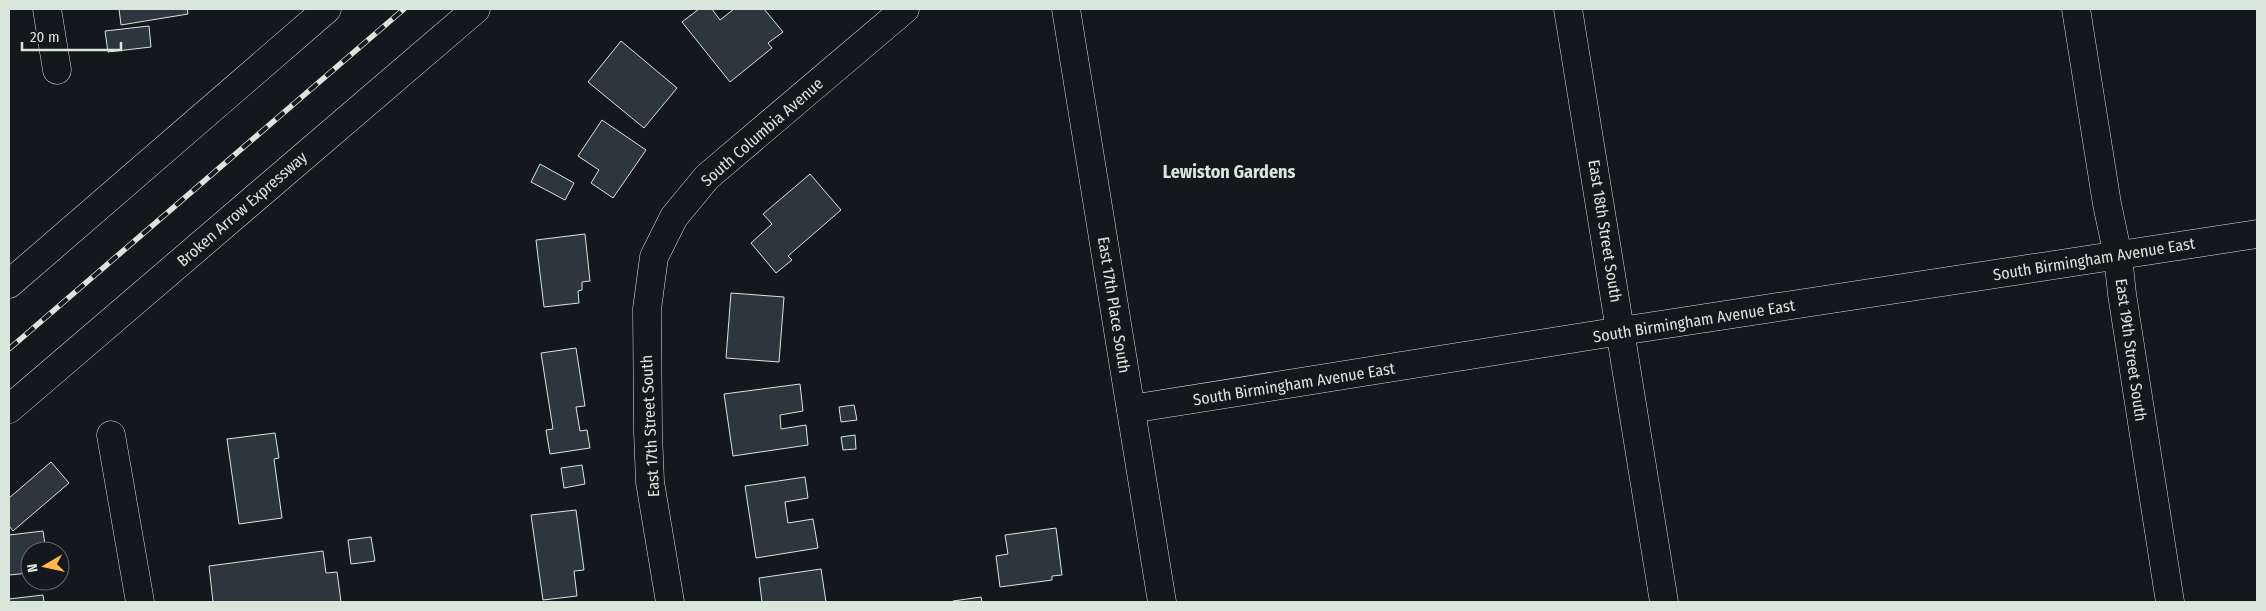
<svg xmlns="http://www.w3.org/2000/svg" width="2266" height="611" viewBox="0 0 2266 611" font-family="'Fira Sans Condensed',sans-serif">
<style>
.building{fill:#2c363c;stroke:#d8e6dc}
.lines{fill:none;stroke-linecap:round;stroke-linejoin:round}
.street-casing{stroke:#d8e6dc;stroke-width:29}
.highway-casing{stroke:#d8e6dc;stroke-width:29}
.street{stroke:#14181c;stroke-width:28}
.highway{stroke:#14181c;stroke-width:28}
.rail-casing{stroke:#d8e6dc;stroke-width:5.5}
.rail{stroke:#14181c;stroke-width:4;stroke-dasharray:11;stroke-linecap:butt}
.labels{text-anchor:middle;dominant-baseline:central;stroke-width:4;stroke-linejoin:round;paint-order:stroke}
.street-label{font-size:16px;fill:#d8e6dc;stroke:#14181c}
.neighbourhood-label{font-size:18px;font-weight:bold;fill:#d8e6dc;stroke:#14181c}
</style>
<rect width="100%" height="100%" fill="#14181c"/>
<g class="building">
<path d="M 119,9 L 187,9 L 188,14 L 121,25 Z"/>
<path d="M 699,9 L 712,9 L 720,20 L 734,9 L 764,9 L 783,32 L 768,43 L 772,48 L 730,82 L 682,22 Z"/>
<path d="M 149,26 L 151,47 L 108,52 L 105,31 Z"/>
<path d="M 621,41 L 677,88 L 644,128 L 588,82 Z"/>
<path d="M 602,120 L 646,150 L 613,198 L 591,183 L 599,170 L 578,156 Z"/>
<path d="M 540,164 L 574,183 L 565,200 L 531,182 Z"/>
<path d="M 810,174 L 841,210 L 788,256 L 792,260 L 776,273 L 751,243 L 772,224 L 763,214 Z"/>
<path d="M 585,234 L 590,281 L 582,282 L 582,290 L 578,291 L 579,303 L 544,307 L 536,240 Z"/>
<path d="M 731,293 L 784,297 L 779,362 L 726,358 Z"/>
<path d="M 576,348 L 585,406 L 576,407 L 580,431 L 587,430 L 590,448 L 550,454 L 546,430 L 553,429 L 541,353 Z"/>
<path d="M 800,384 L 803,411 L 780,415 L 781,429 L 806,425 L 808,445 L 733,456 L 724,394 Z"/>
<path d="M 854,405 L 857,420 L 841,422 L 839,407 Z"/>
<path d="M 275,433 L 279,458 L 274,459 L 282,518 L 239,524 L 227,439 Z"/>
<path d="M 855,435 L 856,449 L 843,450 L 841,437 Z"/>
<path d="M 51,462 L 69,483 L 13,531 L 9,526 L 9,498 Z"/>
<path d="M 582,465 L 585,484 L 564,488 L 561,468 Z"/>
<path d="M 805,477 L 808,498 L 785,502 L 788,523 L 813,519 L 818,548 L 756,558 L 745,486 Z"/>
<path d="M 576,510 L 584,570 L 574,571 L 577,596 L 543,600 L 531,515 Z"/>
<path d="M 1056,528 L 1062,575 L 1052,576 L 1052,580 L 1000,587 L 996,556 L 1008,554 L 1005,535 Z"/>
<path d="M 43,531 L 46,551 L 30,551 L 30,573 L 9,575 L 9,535 Z"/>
<path d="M 371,537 L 375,561 L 351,564 L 348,540 Z"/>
<path d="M 323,551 L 326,573 L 337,572 L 341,602 L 213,602 L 209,566 Z"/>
<path d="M 821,569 L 826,602 L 762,602 L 759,578 Z"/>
<path d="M 43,595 L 44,602 L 9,602 L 9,599 Z"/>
<path d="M 981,597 L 982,602 L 953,602 L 953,601 Z"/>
</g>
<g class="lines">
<defs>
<g id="street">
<path d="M 47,9 L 57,70"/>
<path d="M 1066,9 L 1162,602"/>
<path d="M 1568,9 L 1664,602"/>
<path d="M 2076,9 L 2107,204 L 2118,256 L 2122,294 L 2170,602"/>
<path d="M 1131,409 L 1621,331 L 2257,234"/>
<path d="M 111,435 L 140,602"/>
<path d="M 670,602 L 650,482 L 648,432 L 647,309 L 654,257 L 674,217 L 707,177 L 905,9"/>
</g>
<g id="highway">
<path d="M 9,284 L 327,9"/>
<path d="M 9,409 L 476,9"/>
</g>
</defs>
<use href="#street" class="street-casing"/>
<use href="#highway" class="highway-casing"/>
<use href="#street" class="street"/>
<use href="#highway" class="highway"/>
<defs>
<path id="rail" d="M 9,349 L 404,9"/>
</defs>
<use href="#rail" class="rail-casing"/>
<use href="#rail" class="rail"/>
</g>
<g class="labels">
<g class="street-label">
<text transform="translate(762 132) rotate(-41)">South Columbia Avenue</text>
<text transform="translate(242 209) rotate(-41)">Broken Arrow Expressway</text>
<text transform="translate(1605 231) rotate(81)">East 18th Street South</text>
<text transform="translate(2094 259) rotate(-9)">South Birmingham Avenue East</text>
<text transform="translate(1114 305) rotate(81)">East 17th Place South</text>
<text transform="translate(1694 321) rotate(-9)">South Birmingham Avenue East</text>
<text transform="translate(2131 350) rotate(82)">East 19th Street South</text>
<text transform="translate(1294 384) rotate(-9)">South Birmingham Avenue East</text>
<text transform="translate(650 426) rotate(-93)">East 17th Street South</text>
</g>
<g class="neighbourhood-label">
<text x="1229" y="172">Lewiston Gardens</text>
</g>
</g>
<rect width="2266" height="611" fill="none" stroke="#d8e6dc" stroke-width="20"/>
<g transform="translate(45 566) rotate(261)"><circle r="24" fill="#14181c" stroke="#626a69"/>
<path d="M0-4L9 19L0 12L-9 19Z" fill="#ffb74d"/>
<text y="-8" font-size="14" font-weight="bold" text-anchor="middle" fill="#d8e6dc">N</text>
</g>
<path d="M22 42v8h99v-8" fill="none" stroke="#d8e6dc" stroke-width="2.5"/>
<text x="30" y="42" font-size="15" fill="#d8e6dc" stroke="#14181c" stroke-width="4" paint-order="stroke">20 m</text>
</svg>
